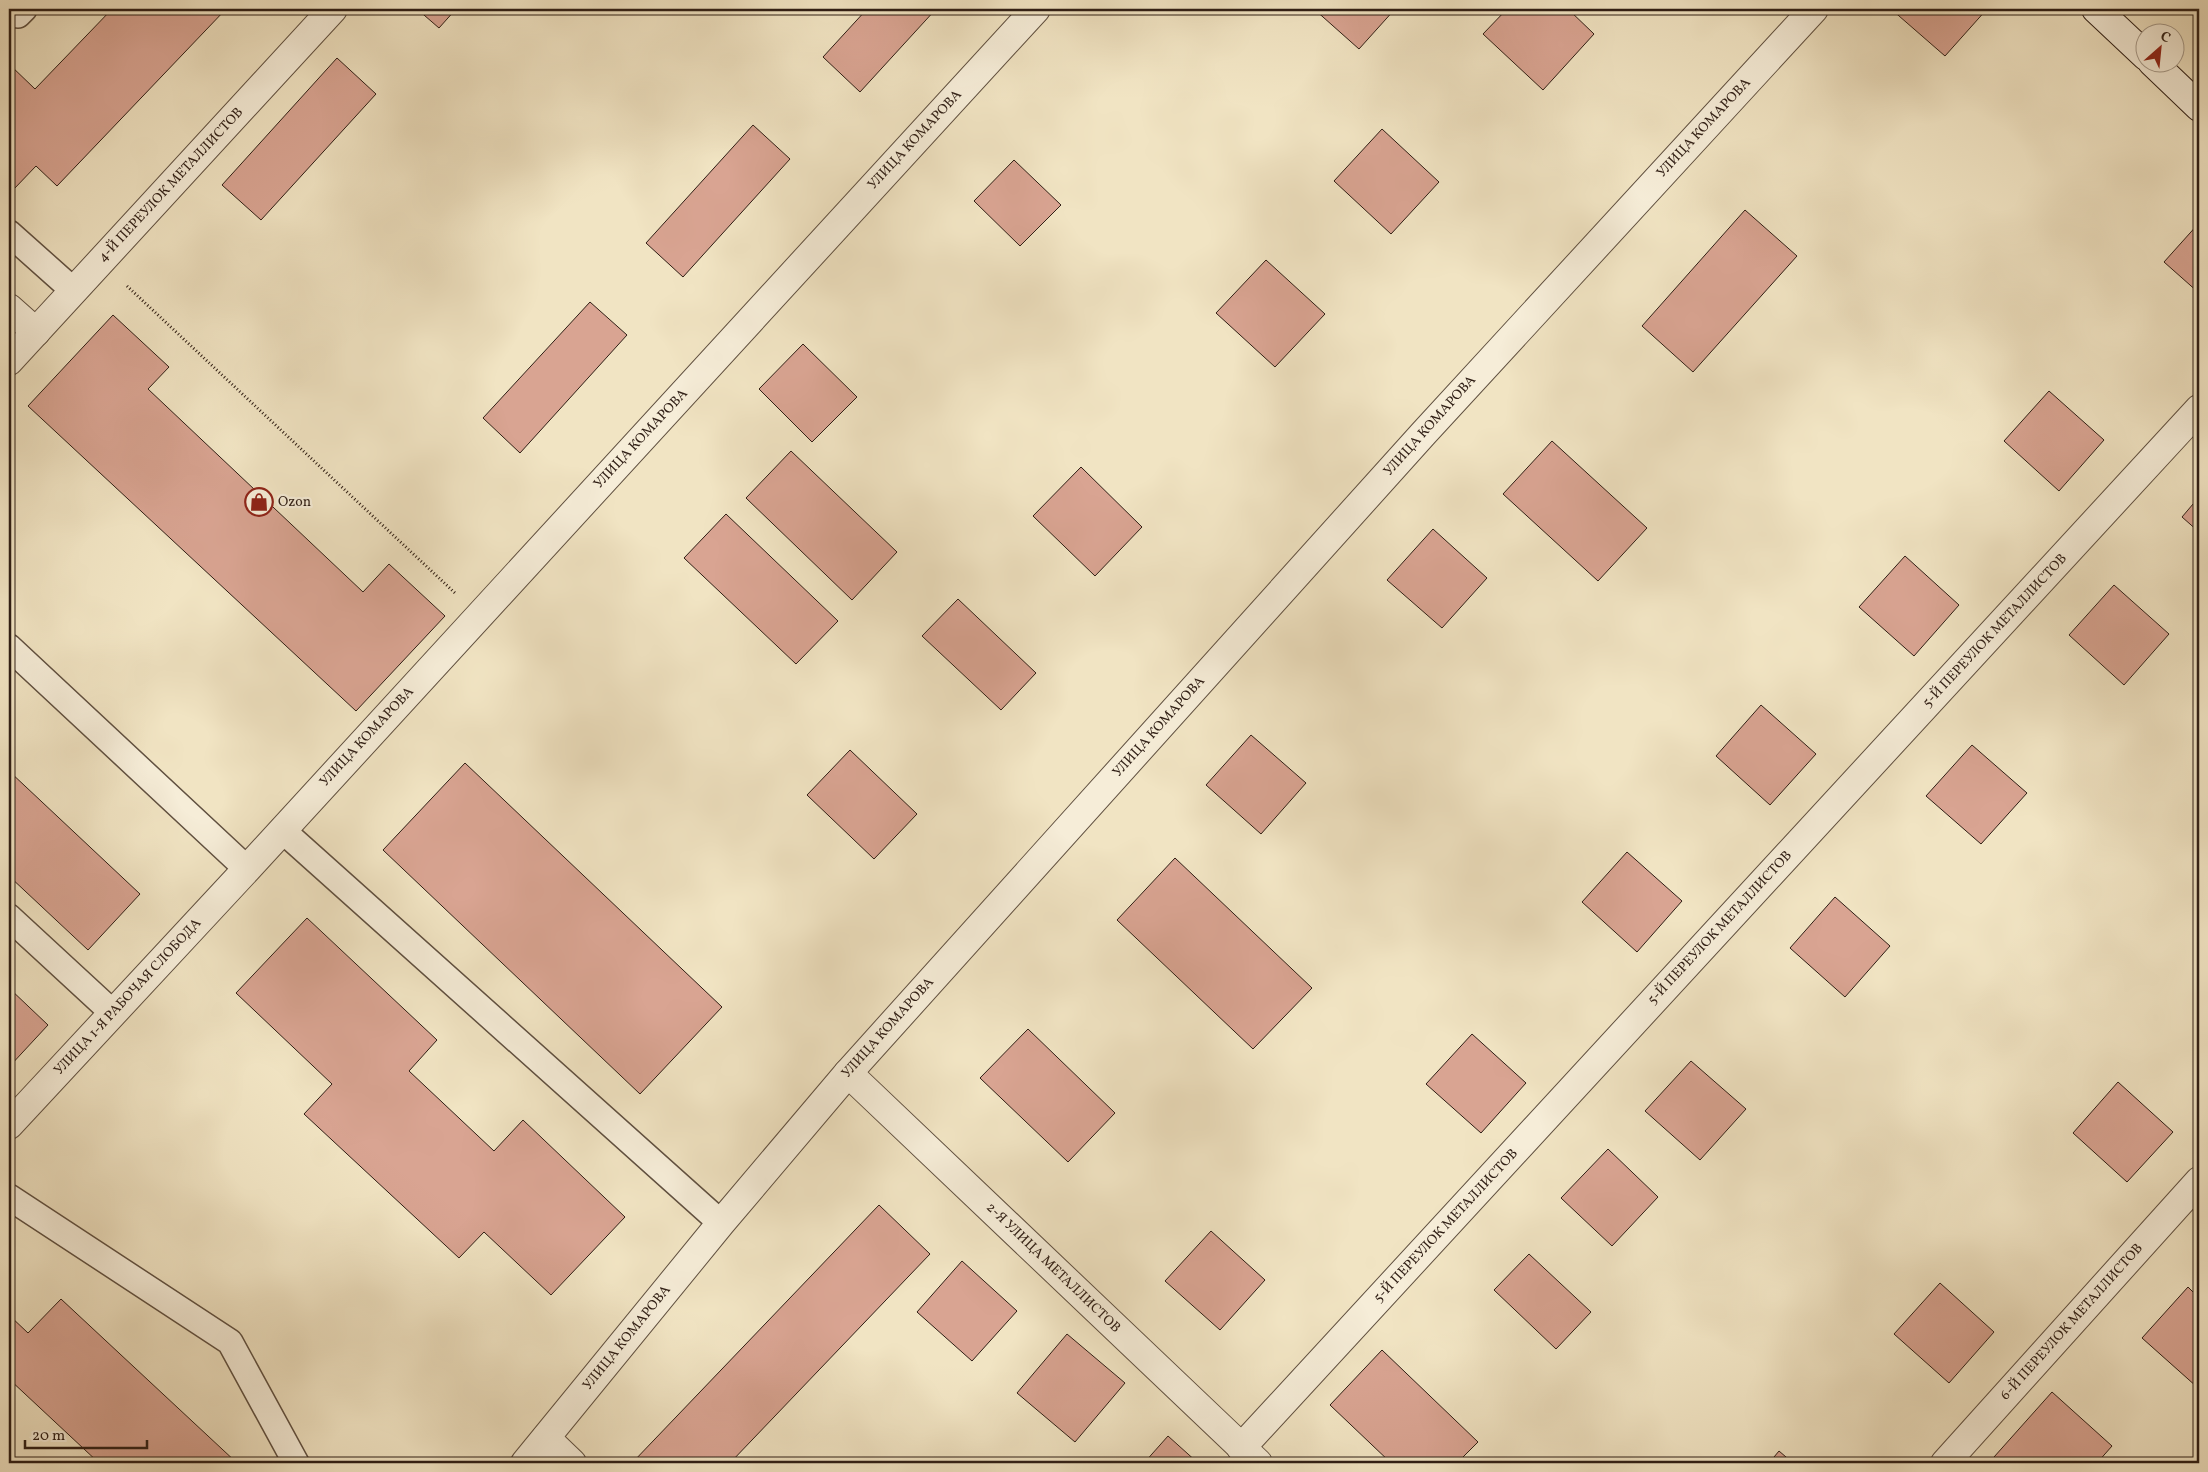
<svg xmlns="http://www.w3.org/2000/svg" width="2208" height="1472" viewBox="0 0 2208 1472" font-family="Vollkorn,serif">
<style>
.building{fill:#d9a492;stroke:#2f1e15}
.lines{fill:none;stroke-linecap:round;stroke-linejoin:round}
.lane-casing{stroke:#605040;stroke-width:28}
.street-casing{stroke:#605040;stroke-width:30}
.secondary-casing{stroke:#2f1e15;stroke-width:30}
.path{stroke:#2f1e15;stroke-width:3;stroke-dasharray:1 2.5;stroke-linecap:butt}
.lane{stroke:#f6edd8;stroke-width:25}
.street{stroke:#f6edd8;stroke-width:28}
.secondary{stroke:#f6edd8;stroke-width:28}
.labels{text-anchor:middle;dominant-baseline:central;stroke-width:4.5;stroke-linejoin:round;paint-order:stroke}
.street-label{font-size:14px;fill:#2f1e15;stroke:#f6edd8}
.poi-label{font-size:14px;fill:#2f1e15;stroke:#f6edd8;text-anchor:start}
</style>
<rect width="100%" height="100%" fill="#f1e4c3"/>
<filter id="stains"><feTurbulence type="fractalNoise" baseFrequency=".004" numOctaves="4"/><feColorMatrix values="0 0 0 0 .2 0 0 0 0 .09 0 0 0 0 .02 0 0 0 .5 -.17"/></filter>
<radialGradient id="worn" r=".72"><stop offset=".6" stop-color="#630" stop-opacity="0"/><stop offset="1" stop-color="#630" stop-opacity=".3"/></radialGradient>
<g class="building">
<path d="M 112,9 L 226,9 L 57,186 L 36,166 L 14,189 L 9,184 L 9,64 L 35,89 Z"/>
<path d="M 417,9 L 456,9 L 439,28 Z"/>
<path d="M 867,9 L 936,9 L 860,92 L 823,57 Z"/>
<path d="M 1314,9 L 1395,9 L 1359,49 Z"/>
<path d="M 1507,9 L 1568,9 L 1594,34 L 1543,90 L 1483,34 Z"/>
<path d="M 1891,9 L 1987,9 L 1945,56 Z"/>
<path d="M 337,58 L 376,94 L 261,220 L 222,185 Z"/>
<path d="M 753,125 L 790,159 L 683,277 L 646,243 Z"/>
<path d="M 1382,129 L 1439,182 L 1391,234 L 1334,181 Z"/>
<path d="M 1014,160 L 1061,205 L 1020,246 L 974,201 Z"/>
<path d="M 1745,210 L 1797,256 L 1693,372 L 1642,326 Z"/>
<path d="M 2199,223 L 2199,293 L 2164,262 Z"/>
<path d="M 1266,260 L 1325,314 L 1275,367 L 1216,313 Z"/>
<path d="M 590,302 L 627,335 L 520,453 L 483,418 Z"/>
<path d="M 113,315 L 169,367 L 148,389 L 363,592 L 389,564 L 445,616 L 356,711 L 28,406 Z"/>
<path d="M 803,344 L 857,397 L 812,442 L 759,389 Z"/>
<path d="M 2049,391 L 2104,440 L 2059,491 L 2004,441 Z"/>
<path d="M 1552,441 L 1647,528 L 1598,581 L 1503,494 Z"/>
<path d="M 791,451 L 897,552 L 852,600 L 746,498 Z"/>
<path d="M 1081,467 L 1142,527 L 1095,576 L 1033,516 Z"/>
<path d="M 2199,497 L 2199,532 L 2182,517 Z"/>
<path d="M 726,514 L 838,621 L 796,664 L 684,558 Z"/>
<path d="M 1433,529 L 1487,578 L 1442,628 L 1387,580 Z"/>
<path d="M 1905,556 L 1959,605 L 1914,656 L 1859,607 Z"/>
<path d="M 2114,585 L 2169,634 L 2124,685 L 2069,635 Z"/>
<path d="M 958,599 L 1036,673 L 1001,710 L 922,636 Z"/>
<path d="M 1761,705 L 1816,754 L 1770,805 L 1716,756 Z"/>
<path d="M 1251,735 L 1306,783 L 1261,834 L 1206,785 Z"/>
<path d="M 1972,745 L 2027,793 L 1981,844 L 1926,796 Z"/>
<path d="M 850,750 L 917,814 L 874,859 L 807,795 Z"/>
<path d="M 465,763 L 722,1007 L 640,1094 L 383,850 Z"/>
<path d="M 9,771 L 140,894 L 88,950 L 9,876 Z"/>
<path d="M 1627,852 L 1682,901 L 1637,952 L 1582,902 Z"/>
<path d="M 1175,858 L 1312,988 L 1253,1049 L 1117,920 Z"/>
<path d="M 1835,897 L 1890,946 L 1845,997 L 1790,948 Z"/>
<path d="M 307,918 L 437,1040 L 409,1071 L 494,1151 L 523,1120 L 625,1217 L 551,1295 L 484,1232 L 459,1258 L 304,1114 L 332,1084 L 236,993 Z"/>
<path d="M 9,988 L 48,1025 L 9,1067 Z"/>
<path d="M 1028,1029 L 1115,1113 L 1068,1162 L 980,1078 Z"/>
<path d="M 1472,1034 L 1526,1083 L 1481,1133 L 1426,1084 Z"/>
<path d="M 1691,1061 L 1746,1109 L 1700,1160 L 1645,1111 Z"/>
<path d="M 2118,1082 L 2173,1132 L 2127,1182 L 2073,1133 Z"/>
<path d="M 1608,1149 L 1658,1197 L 1612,1246 L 1561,1198 Z"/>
<path d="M 879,1205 L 930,1254 L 730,1463 L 632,1463 Z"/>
<path d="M 1211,1231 L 1265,1280 L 1220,1330 L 1165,1281 Z"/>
<path d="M 1529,1254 L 1591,1312 L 1556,1349 L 1494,1290 Z"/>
<path d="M 962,1261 L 1017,1311 L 972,1361 L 917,1312 Z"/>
<path d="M 1940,1283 L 1994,1332 L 1949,1383 L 1894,1334 Z"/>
<path d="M 2188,1287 L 2199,1298 L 2199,1385 L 2197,1387 L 2142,1338 Z"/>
<path d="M 61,1299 L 237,1463 L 99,1463 L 9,1379 L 9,1315 L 28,1333 Z"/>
<path d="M 1067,1334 L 1125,1383 L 1075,1442 L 1017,1393 Z"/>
<path d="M 1382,1350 L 1478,1442 L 1457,1463 L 1391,1463 L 1330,1405 Z"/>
<path d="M 2052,1392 L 2112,1446 L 2097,1463 L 2001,1463 L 1994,1457 Z"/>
<path d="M 1168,1436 L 1198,1463 L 1144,1463 Z"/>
<path d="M 1779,1451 L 1793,1463 L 1769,1463 Z"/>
</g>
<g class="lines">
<defs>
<g id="lane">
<path d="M 12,9 L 18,15 L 24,9"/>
<path d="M 9,233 L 74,291"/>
<path d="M 9,647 L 247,869"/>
<path d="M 282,830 L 721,1223"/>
<path d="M 9,917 L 113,1013"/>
<path d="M 9,1197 L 230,1342 L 296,1463"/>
</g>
<g id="street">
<path d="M 9,308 L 36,332"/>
<path d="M 9,361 L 333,9"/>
<path d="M 848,1073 L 1258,1463"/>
<path d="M 9,1125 L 247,869 L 1036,9"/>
<path d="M 546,1438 L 572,1463"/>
<path d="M 1241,1448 L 2199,409"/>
<path d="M 525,1463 L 721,1223 L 848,1073 L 1423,434 L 1814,9"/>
<path d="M 1945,1463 L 2199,1181"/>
</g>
<g id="secondary">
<path d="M 2096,9 L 2146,56"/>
<path d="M 2152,62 L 2199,107"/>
</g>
</defs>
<use href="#lane" class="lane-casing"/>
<use href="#street" class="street-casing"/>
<use href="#secondary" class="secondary-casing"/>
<path class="path" d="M 127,286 L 455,593"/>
<use href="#lane" class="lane"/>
<use href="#street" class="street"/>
<use href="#secondary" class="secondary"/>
</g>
<defs>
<symbol id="shop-ring" viewBox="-11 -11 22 22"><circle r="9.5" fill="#f6edd8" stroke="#8f2418" stroke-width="1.5"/><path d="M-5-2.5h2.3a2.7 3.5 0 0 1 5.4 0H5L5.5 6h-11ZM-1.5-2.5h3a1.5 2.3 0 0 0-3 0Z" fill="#8f2418"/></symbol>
</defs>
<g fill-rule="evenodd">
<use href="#shop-ring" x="243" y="486" width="32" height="32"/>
</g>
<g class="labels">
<g class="street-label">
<text transform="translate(1704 128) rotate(-47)">УЛИЦА КОМАРОВА</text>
<text transform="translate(915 140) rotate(-47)">УЛИЦА КОМАРОВА</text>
<text transform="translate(171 185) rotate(-47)">4-Й ПЕРЕУЛОК МЕТАЛЛИСТОВ</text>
<text transform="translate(1430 426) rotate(-48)">УЛИЦА КОМАРОВА</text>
<text transform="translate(641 439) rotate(-47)">УЛИЦА КОМАРОВА</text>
<text transform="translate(1995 631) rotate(-47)">5-Й ПЕРЕУЛОК МЕТАЛЛИСТОВ</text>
<text transform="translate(1159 727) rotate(-48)">УЛИЦА КОМАРОВА</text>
<text transform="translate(367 737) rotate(-47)">УЛИЦА КОМАРОВА</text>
<text transform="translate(1720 928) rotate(-47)">5-Й ПЕРЕУЛОК МЕТАЛЛИСТОВ</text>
<text transform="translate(128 997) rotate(-47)">УЛИЦА 1-Я РАБОЧАЯ СЛОБОДА</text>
<text transform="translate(888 1028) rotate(-48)">УЛИЦА КОМАРОВА</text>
<text transform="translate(1446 1226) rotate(-47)">5-Й ПЕРЕУЛОК МЕТАЛЛИСТОВ</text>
<text transform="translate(1053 1268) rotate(44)">2-Я УЛИЦА МЕТАЛЛИСТОВ</text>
<text transform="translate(2072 1322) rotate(-48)">6-Й ПЕРЕУЛОК МЕТАЛЛИСТОВ</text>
<text transform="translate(627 1338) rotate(-51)">УЛИЦА КОМАРОВА</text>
</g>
<g class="poi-label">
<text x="278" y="502">Ozon</text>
</g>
</g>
<rect width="2208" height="1472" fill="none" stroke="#f1e4c3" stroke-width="30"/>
<rect x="10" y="10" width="2188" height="1452" fill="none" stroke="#2f1e15" stroke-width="2.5"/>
<rect x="15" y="15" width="2178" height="1442" fill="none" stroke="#2f1e15"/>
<g transform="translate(2160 48) rotate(27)"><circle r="24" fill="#f6edd8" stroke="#a69a8a"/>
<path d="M0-4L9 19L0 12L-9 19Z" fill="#8f2418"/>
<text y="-8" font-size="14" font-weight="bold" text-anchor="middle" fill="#2f1e15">С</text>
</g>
<path d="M25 1440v8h122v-8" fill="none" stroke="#2f1e15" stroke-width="2.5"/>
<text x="32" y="1440" font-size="15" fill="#2f1e15" stroke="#f6edd8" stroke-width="4" paint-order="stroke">20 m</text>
<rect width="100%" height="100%" filter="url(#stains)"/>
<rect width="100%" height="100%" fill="url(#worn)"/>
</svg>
